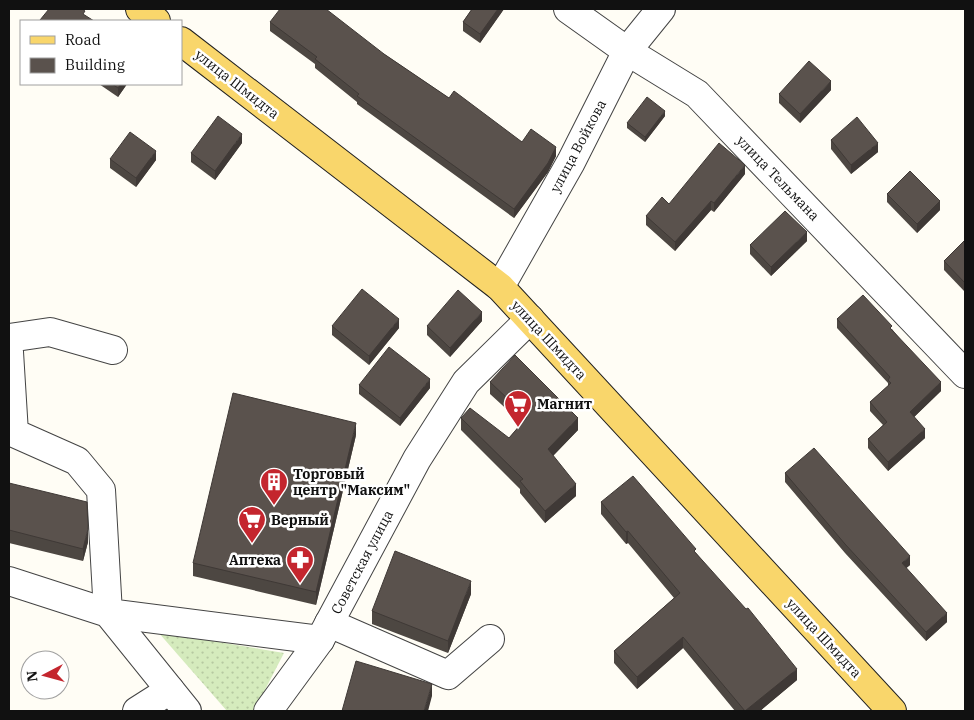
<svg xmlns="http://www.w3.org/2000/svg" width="974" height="720" viewBox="0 0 974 720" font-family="'IBM Plex Serif',serif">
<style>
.grass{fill:url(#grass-dots)}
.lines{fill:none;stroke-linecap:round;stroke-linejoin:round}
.minor-casing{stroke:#444;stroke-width:30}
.major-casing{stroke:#222;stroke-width:30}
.minor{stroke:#fff;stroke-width:28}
.major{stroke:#f9d66b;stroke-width:28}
.wall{fill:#4d4742}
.shaded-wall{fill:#3f3936}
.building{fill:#5a524d;stroke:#3f3936}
.labels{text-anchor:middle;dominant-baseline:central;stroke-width:5;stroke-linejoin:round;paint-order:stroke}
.street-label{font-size:14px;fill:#111;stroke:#fff}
.poi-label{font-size:14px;font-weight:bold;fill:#111;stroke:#fff;text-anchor:start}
</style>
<defs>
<pattern id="grass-dots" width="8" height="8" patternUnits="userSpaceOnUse" patternTransform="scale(1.25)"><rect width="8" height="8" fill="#d5ebbd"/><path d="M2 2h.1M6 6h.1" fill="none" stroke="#b6c8a1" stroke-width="1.8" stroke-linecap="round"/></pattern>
</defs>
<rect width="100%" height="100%" fill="#fffdf5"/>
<path class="grass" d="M 158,632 L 284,653 L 254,711 L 227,711 Z"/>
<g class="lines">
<defs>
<g id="minor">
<path d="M 568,9 L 627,51 L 697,94 L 965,374"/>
<path d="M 500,287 L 571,162 L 627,51 L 661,9"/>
<path d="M 9,338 L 50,332 L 113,350"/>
<path d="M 9,352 L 14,433 L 77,461 L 101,490 L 108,613 L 320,640"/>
<path d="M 9,581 L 108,613 L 187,711"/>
<path d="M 329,623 L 448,675 L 490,639"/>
<path d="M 137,711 L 170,690"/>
<path d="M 268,711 L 320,640 L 417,459 L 466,382 L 530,319"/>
</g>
<g id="major">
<path d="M 140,9 L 156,21"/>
<path d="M 181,41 L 500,287 L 892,711"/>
</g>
</defs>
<use href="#minor" class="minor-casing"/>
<use href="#major" class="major-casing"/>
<use href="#minor" class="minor"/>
<use href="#major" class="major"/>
</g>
<g class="wall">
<path d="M 472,9 L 504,9 L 480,43 L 463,31 L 463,22 Z"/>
<path d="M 270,22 L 384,54 L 449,98 L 522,142 L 556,156 L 548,172 L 514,218 L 357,104 L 357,102 L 315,68 L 315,64 L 270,31 Z"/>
<path d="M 99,84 L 127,84 L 118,97 Z"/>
<path d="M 831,90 L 800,123 L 779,103 L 779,94 Z"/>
<path d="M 665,116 L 645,142 L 627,128 L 627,123 Z"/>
<path d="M 831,140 L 878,152 L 851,174 L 831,149 Z"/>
<path d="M 242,143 L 215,180 L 191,162 L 191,153 Z"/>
<path d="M 110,159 L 156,160 L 136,187 L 110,168 Z"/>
<path d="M 745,174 L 714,212 L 711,210 L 675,251 L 646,225 L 646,216 L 669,204 Z"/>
<path d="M 887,194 L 940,210 L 917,233 L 887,202 Z"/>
<path d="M 965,240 L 965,292 L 944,270 L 944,261 Z"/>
<path d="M 807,241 L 771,276 L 750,254 L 750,245 Z"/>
<path d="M 837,319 L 892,329 L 941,391 L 914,417 L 925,438 L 888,471 L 868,448 L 868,439 L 883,425 L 870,411 L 870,402 L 888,386 L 888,383 L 837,328 Z"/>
<path d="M 482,321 L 450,357 L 427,335 L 427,326 Z"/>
<path d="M 332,326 L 399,328 L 369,365 L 332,335 Z"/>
<path d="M 490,382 L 578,430 L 553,456 L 576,496 L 545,523 L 520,493 L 520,489 L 461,430 L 461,418 L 509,438 L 522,423 L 490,394 Z"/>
<path d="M 359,385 L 430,388 L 400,426 L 359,394 Z"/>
<path d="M 356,435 L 316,605 L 193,576 L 193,563 Z"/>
<path d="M 785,473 L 910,565 L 906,568 L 947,622 L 926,641 L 845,553 L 785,482 Z"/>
<path d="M 9,483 L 88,542 L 83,561 L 9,543 Z"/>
<path d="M 601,502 L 696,553 L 797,680 L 760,711 L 735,711 L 683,648 L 637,689 L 614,663 L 614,651 L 674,598 L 628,543 L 626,544 L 601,514 Z"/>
<path d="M 471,594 L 448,653 L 372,624 L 372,611 Z"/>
</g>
<g class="shaded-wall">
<path d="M 498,9 L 504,9 L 480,43 L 480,34 Z"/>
<path d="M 831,81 L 831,90 L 800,123 L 800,114 Z"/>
<path d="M 121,84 L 127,84 L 118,97 L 118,88 Z"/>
<path d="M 665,111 L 665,116 L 645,142 L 645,137 Z"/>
<path d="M 242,134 L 242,143 L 215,180 L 215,171 Z"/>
<path d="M 878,143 L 878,152 L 851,174 L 851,165 Z"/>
<path d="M 556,147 L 556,156 L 548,172 L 514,218 L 514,209 Z"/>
<path d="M 156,151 L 156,160 L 136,187 L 136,178 Z"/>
<path d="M 745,165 L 745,174 L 714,212 L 714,203 Z"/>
<path d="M 711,201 L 711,210 L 675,251 L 675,242 Z"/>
<path d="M 940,201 L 940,210 L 917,233 L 917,224 Z"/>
<path d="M 807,232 L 807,241 L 771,276 L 771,267 Z"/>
<path d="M 482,312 L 482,321 L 450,357 L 450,348 Z"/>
<path d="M 399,319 L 399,328 L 369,365 L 369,356 Z"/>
<path d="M 430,379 L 430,388 L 400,426 L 400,418 Z"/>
<path d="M 941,382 L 941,391 L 910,421 L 910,412 Z"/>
<path d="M 578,418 L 578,430 L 548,461 L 548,449 Z"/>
<path d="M 356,423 L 356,435 L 316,605 L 316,592 Z"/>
<path d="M 925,429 L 925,438 L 888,471 L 888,462 Z"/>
<path d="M 576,484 L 576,496 L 545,523 L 545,511 Z"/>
<path d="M 88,529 L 88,542 L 83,561 L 83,549 Z"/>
<path d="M 628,531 L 628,543 L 626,544 L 626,532 Z"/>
<path d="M 910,556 L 910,565 L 902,572 L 902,563 Z"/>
<path d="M 471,581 L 471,594 L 448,653 L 448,641 Z"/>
<path d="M 947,613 L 947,622 L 926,641 L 926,632 Z"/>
<path d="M 683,637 L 683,648 L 637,689 L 637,677 Z"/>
<path d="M 797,669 L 797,680 L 760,711 L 745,711 Z"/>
<path d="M 432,684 L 432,696 L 428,711 L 424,711 Z"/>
</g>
<g class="building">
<path d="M 49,9 L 82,9 L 85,11 L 83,14 L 94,21 L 42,21 L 40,20 Z"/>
<path d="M 280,9 L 326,9 L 384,54 L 449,98 L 454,91 L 522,142 L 531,129 L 556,147 L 548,163 L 514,209 L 357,96 L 359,94 L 315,59 L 317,57 L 270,22 Z"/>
<path d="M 472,9 L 498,9 L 480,34 L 463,22 Z"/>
<path d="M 809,61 L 831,81 L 800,114 L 779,94 Z"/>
<path d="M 112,84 L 121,84 L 118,88 Z"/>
<path d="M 647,97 L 665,111 L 645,137 L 627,123 Z"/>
<path d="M 218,116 L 242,134 L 215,171 L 191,153 Z"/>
<path d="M 857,117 L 878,143 L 851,165 L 831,140 Z"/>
<path d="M 130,132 L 156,151 L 136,178 L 110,159 Z"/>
<path d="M 719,143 L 745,165 L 714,203 L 711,201 L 675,242 L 646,216 L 662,197 L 669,204 Z"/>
<path d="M 910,171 L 940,201 L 917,224 L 887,194 Z"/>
<path d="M 785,211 L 807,232 L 771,267 L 750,245 Z"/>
<path d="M 965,240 L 965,283 L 944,261 Z"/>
<path d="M 362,289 L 399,319 L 369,356 L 332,326 Z"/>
<path d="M 458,290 L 482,312 L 450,348 L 427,326 Z"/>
<path d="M 863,295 L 892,326 L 890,328 L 941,382 L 910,412 L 925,429 L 888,462 L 868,439 L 887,422 L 870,402 L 891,383 L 888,380 L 890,377 L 837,319 Z"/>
<path d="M 389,347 L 430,379 L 400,418 L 359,385 Z"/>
<path d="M 515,355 L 578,418 L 548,449 L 576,484 L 545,511 L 520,481 L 523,479 L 461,418 L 470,408 L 509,438 L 527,417 L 490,382 Z"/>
<path d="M 233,393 L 356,423 L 316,592 L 193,563 Z"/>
<path d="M 814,448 L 910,556 L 902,563 L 947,613 L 926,632 L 845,544 L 785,473 Z"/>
<path d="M 633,476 L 696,549 L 694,551 L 746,609 L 748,608 L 797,669 L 745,711 L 683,637 L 637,677 L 614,651 L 680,593 L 628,531 L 626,532 L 601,502 Z"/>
<path d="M 9,483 L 87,502 L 88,529 L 83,549 L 9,530 Z"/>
<path d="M 395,551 L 471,581 L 448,641 L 372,611 Z"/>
<path d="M 356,661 L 432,684 L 424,711 L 342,711 Z"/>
</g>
<defs>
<symbol id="supermarket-pin" viewBox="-11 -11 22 30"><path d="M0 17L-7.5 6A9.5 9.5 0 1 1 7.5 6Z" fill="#c4262e" stroke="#fff"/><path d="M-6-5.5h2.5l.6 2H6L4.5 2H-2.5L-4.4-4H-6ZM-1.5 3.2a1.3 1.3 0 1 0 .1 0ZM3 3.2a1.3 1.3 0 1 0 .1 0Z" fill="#fff"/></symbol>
<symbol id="building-pin" viewBox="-11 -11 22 30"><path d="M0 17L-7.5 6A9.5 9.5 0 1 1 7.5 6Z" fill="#c4262e" stroke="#fff"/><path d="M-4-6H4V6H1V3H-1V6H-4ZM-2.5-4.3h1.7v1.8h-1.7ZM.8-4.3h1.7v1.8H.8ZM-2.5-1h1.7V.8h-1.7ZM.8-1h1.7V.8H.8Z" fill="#fff"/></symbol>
<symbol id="pharmacy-pin" viewBox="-11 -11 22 30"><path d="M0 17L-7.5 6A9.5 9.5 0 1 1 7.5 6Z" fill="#c4262e" stroke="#fff"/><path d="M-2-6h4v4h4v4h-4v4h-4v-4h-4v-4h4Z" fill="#fff"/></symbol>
</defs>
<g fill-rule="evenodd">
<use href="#supermarket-pin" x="502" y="388" width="32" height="43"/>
<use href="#building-pin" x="258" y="466" width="32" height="43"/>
<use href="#supermarket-pin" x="236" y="504" width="32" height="43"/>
<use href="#pharmacy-pin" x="284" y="544" width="32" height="43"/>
</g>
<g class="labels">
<g class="street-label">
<text transform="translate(237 84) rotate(38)">улица Шмидта</text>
<text transform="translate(578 146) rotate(-62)">улица Войкова</text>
<text transform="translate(778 178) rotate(46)">улица Тельмана</text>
<text transform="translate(549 340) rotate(47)">улица Шмидта</text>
<text transform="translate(362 562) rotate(-62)">Советская улица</text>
<text transform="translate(824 638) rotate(47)">улица Шмидта</text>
</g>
<g class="poi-label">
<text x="537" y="404">Магнит</text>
<text x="293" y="474">Торговый<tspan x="293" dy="16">центр "Максим"</tspan></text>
<text x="271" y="520">Верный</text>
<text x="281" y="560" text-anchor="end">Аптека</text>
</g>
</g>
<rect width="974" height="720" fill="none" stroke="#111111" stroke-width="20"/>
<rect x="20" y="20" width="162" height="65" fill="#ffffff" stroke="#a0a0a0"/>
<rect x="30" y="36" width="25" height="8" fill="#f9d66b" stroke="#a0a0a0"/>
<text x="65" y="45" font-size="15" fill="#111111">Road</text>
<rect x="30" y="58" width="25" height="15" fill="#5a524d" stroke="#a0a0a0"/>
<text x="65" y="70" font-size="15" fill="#111111">Building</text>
<g transform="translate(45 675) rotate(264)"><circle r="24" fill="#ffffff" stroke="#a0a0a0"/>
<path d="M0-4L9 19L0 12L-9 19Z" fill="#c4262e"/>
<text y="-8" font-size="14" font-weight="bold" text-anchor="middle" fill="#111111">N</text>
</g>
</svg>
